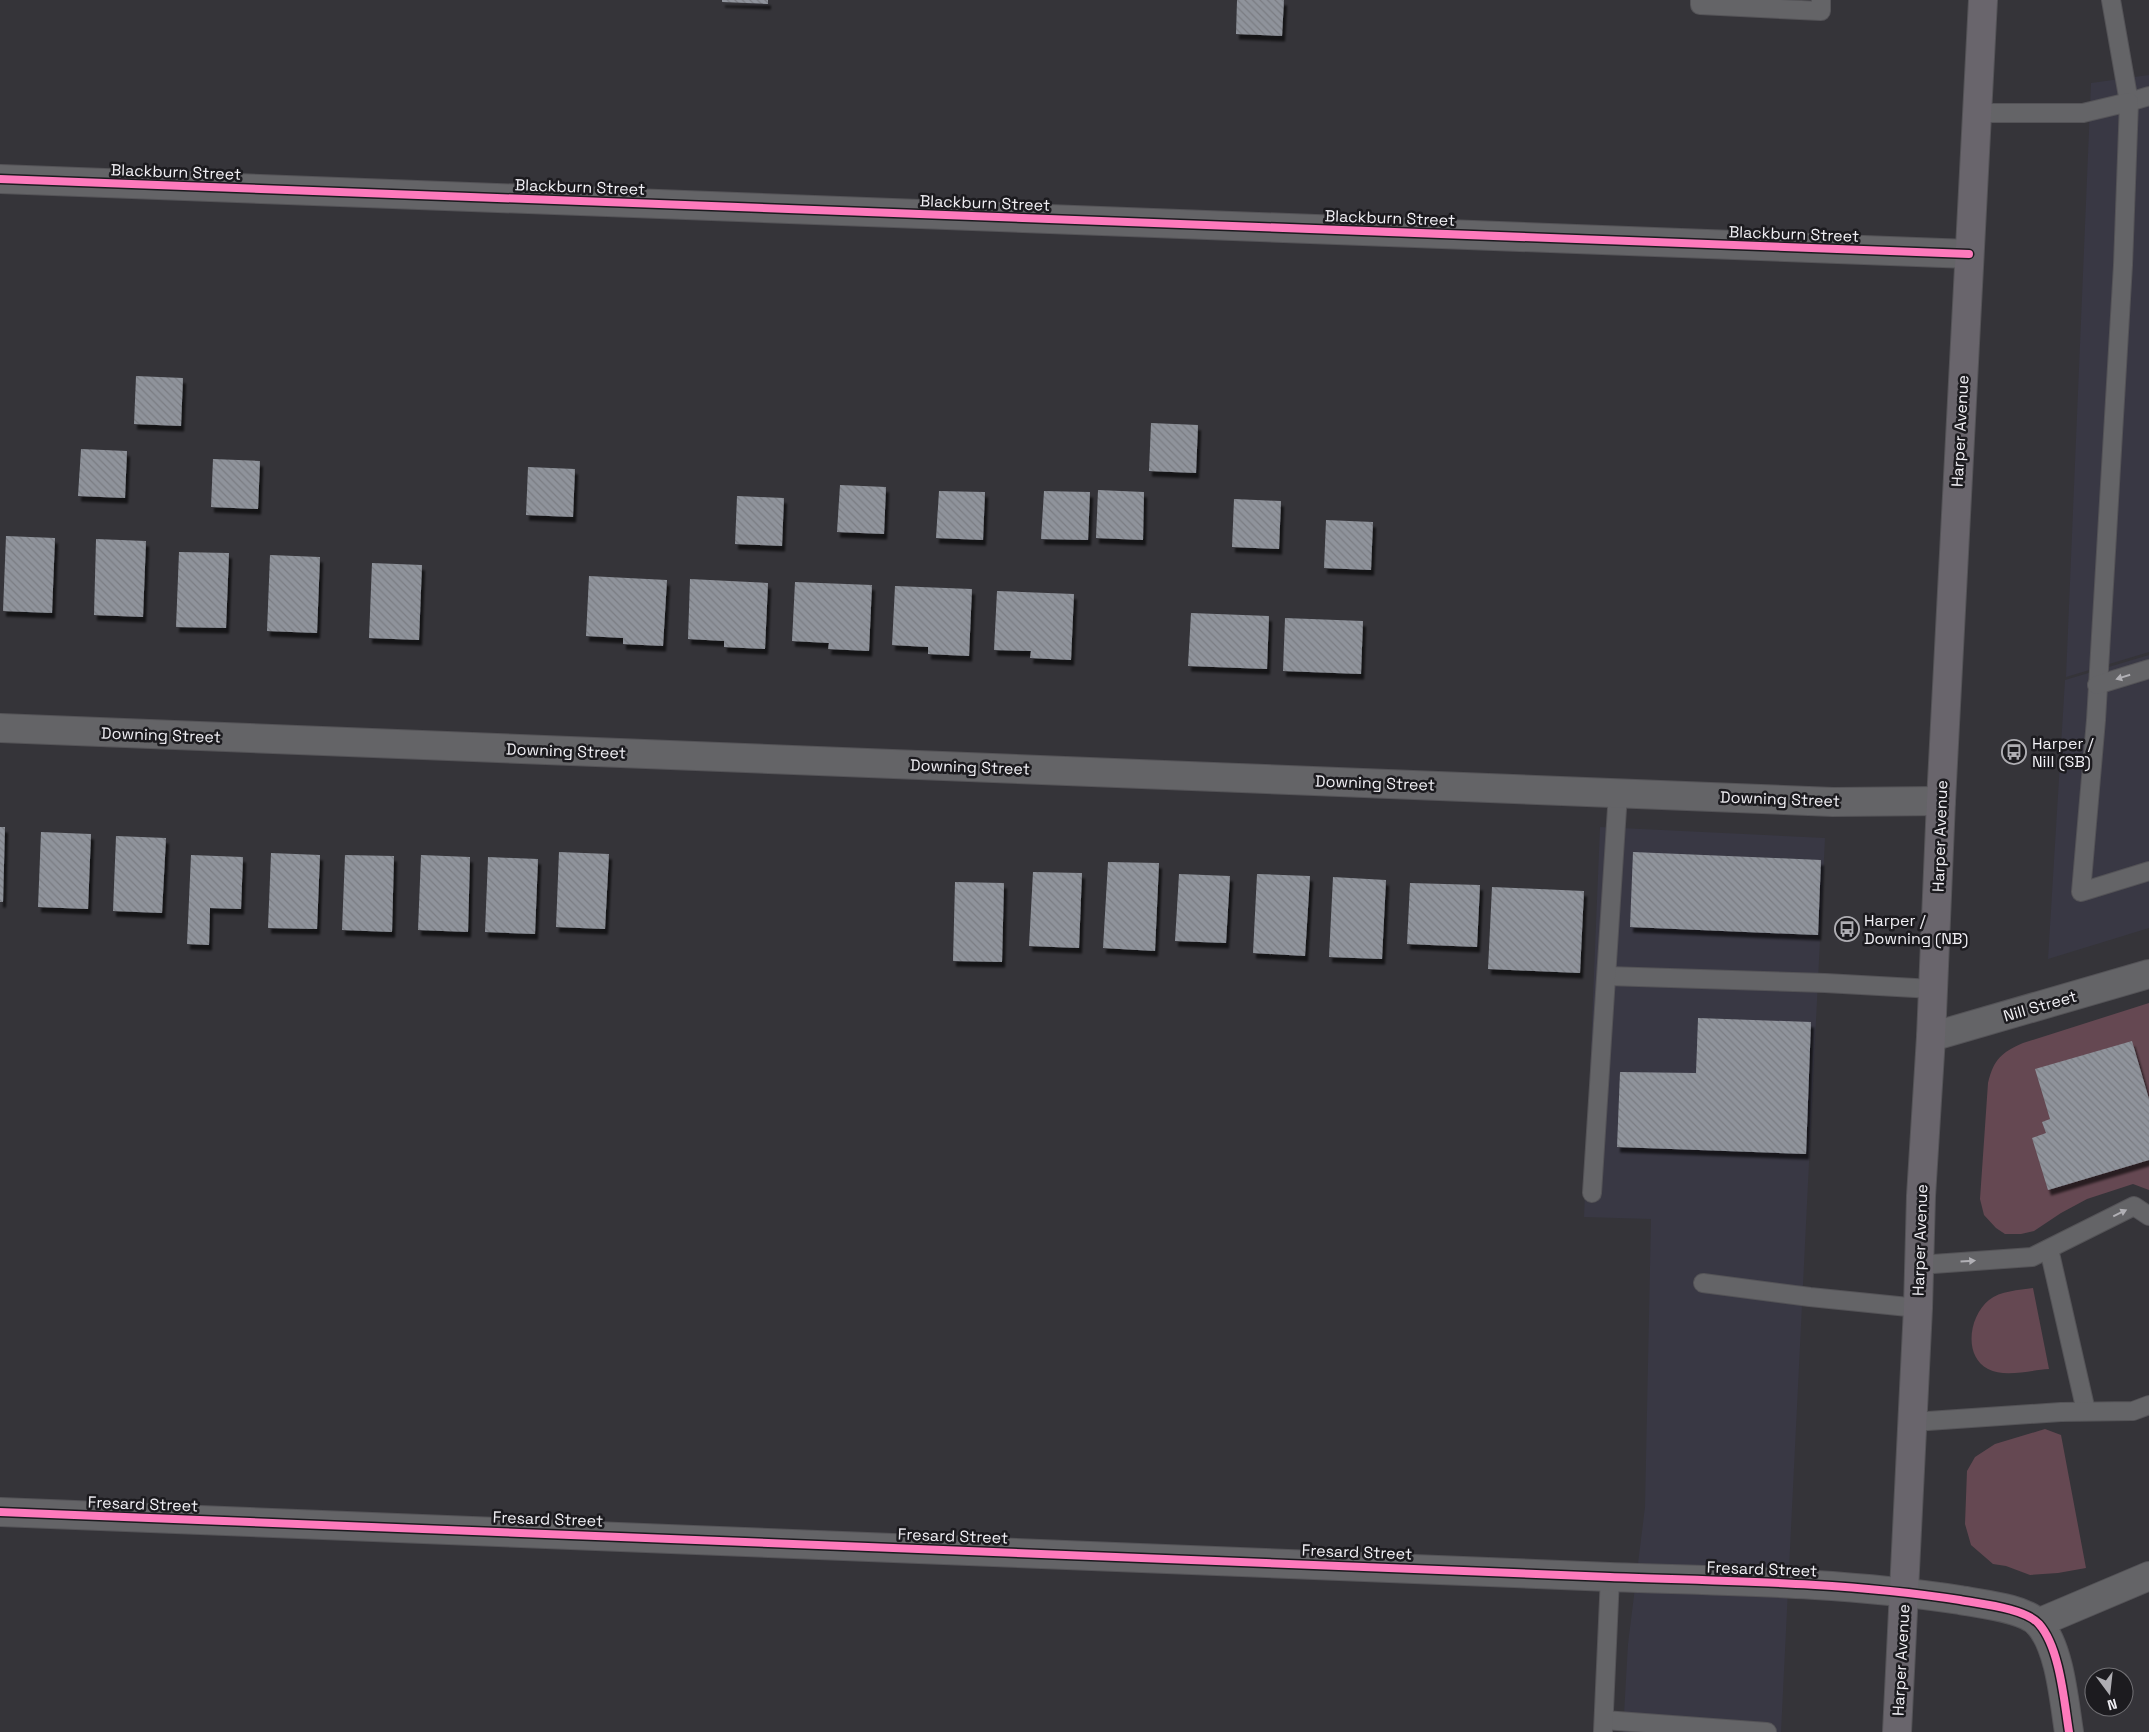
<svg xmlns="http://www.w3.org/2000/svg" width="2149" height="1732" viewBox="0 0 2149 1732" font-family="'Space Grotesk',sans-serif">
<style>
.built{fill:#393844}
.grass{fill:#654852}
.building{fill:url(#building-back-hatch);filter:url(#shadow)}
.lines{fill:none;stroke-linecap:round;stroke-linejoin:round}
.service-casing{stroke:#545357;stroke-width:20}
.minor-casing{stroke:#545357;stroke-width:30}
.secondary-casing{stroke:#545357;stroke-width:30}
.service{stroke:#646467;stroke-width:18}
.minor{stroke:#646467;stroke-width:28}
.secondary{stroke:#69656c;stroke-width:28}
.cycleway-casing{stroke:#1c1b1f;stroke-width:11}
.cycleway{stroke:#fd7abc;stroke-width:8}
.oneway{fill:#b1b0b5}
.labels{text-anchor:middle;dominant-baseline:central;stroke-width:5;stroke-linejoin:round;paint-order:stroke}
.street-label{font-size:16px;fill:#f0eff4;stroke:#1c1b1f}
.poi-label{font-size:16px;fill:#f0eff4;stroke:#1c1b1f;text-anchor:start}
</style>
<defs>
<pattern id="building-back-hatch" width="6" height="6" patternUnits="userSpaceOnUse" patternTransform="scale(1.25)"><rect width="6" height="6" fill="#8f939b"/><path d="M-1 5l2 2M0 0l6 6M5-1l2 2" fill="none" stroke="#7a7c82"/></pattern>
<filter id="shadow"><feDropShadow dx="3" dy="5.5" stdDeviation="1" flood-color="#0009"/></filter>
</defs>
<rect width="100%" height="100%" fill="#353439"/>
<g class="built">
<path d="M 2149,75 L 2149,652 L 2066,677 L 2091,83 Z"/>
<path d="M 2149,655 L 2149,928 L 2048,959 L 2065,680 Z"/>
<path d="M 1600,827 L 1825,838 L 1781,1732 L 1623,1732 L 1628,1644 L 1645,1507 L 1651,1219 L 1584,1217 Z"/>
</g>
<g class="grass">
<path d="M 2149,1003 L 2149,1190 L 2133,1184 L 2087,1199 L 2061,1213 L 2034,1231 L 2021,1234 L 2005,1234 L 1996,1228 L 1984,1215 L 1980,1199 L 1988,1083 C 1994,1059 2001,1053 2023,1043 Z"/>
<path d="M 2033,1288 L 2049,1369 C 2030,1370 2005,1378 1988,1369 C 1963,1356 1969,1316 1989,1300 C 2000,1291 2019,1290 2033,1288 Z"/>
<path d="M 2045,1429 L 2061,1435 L 2086,1568 L 2058,1573 L 2030,1575 L 2006,1566 L 1993,1564 L 1971,1545 L 1965,1524 L 1967,1471 L 1975,1457 L 1995,1444 Z"/>
</g>
<g class="building">
<path d="M 722,0 L 768,0 L 768,4 L 722,2 Z"/>
<path d="M 1237,0 L 1284,0 L 1282,36 L 1236,34 Z"/>
<path d="M 136,376 L 183,378 L 181,426 L 134,424 Z"/>
<path d="M 1151,423 L 1198,425 L 1196,473 L 1149,471 Z"/>
<path d="M 81,449 L 127,451 L 125,498 L 78,496 Z"/>
<path d="M 213,459 L 260,461 L 258,509 L 211,507 Z"/>
<path d="M 528,467 L 575,469 L 573,517 L 526,515 Z"/>
<path d="M 840,485 L 886,487 L 884,534 L 837,532 Z"/>
<path d="M 1098,490 L 1144,492 L 1143,540 L 1096,538 Z"/>
<path d="M 939,491 L 985,492 L 983,540 L 936,538 Z"/>
<path d="M 1044,491 L 1090,492 L 1088,540 L 1041,539 Z"/>
<path d="M 737,496 L 784,498 L 782,546 L 735,544 Z"/>
<path d="M 1234,499 L 1281,501 L 1279,549 L 1232,547 Z"/>
<path d="M 1326,520 L 1373,522 L 1371,570 L 1324,568 Z"/>
<path d="M 6,536 L 55,538 L 52,613 L 3,611 Z"/>
<path d="M 96,539 L 146,541 L 143,617 L 94,615 Z"/>
<path d="M 179,552 L 229,553 L 226,628 L 176,627 Z"/>
<path d="M 270,555 L 320,557 L 317,633 L 267,631 Z"/>
<path d="M 372,563 L 422,565 L 419,640 L 369,638 Z"/>
<path d="M 589,576 L 667,580 L 663,646 L 623,644 L 623,638 L 586,636 Z"/>
<path d="M 690,579 L 768,583 L 765,649 L 724,647 L 724,641 L 688,639 Z"/>
<path d="M 795,582 L 872,585 L 869,651 L 828,649 L 829,643 L 792,641 Z"/>
<path d="M 895,586 L 972,589 L 969,656 L 928,654 L 928,647 L 892,645 Z"/>
<path d="M 997,591 L 1074,594 L 1071,660 L 1030,658 L 1031,651 L 994,650 Z"/>
<path d="M 1191,613 L 1269,616 L 1267,669 L 1188,666 Z"/>
<path d="M 1285,618 L 1363,621 L 1361,674 L 1283,671 Z"/>
<path d="M 0,827 L 5,827 L 3,902 L 0,902 Z"/>
<path d="M 41,832 L 91,834 L 88,909 L 38,907 Z"/>
<path d="M 116,836 L 166,838 L 162,913 L 113,911 Z"/>
<path d="M 559,852 L 609,854 L 605,929 L 556,927 Z"/>
<path d="M 1633,852 L 1821,860 L 1818,935 L 1630,927 Z"/>
<path d="M 271,853 L 320,855 L 317,929 L 268,928 Z"/>
<path d="M 191,855 L 243,857 L 241,909 L 210,908 L 209,945 L 187,944 Z"/>
<path d="M 345,855 L 394,856 L 392,932 L 342,930 Z"/>
<path d="M 421,855 L 470,857 L 468,932 L 418,930 Z"/>
<path d="M 488,857 L 538,859 L 535,934 L 485,932 Z"/>
<path d="M 1108,862 L 1159,863 L 1155,951 L 1103,948 Z"/>
<path d="M 1033,872 L 1082,873 L 1079,948 L 1029,946 Z"/>
<path d="M 1179,874 L 1230,876 L 1226,943 L 1175,941 Z"/>
<path d="M 1257,874 L 1310,876 L 1305,956 L 1253,953 Z"/>
<path d="M 1333,877 L 1386,880 L 1382,959 L 1329,957 Z"/>
<path d="M 955,882 L 1004,883 L 1002,962 L 953,961 Z"/>
<path d="M 1410,883 L 1480,885 L 1477,947 L 1407,944 Z"/>
<path d="M 1492,887 L 1584,891 L 1580,973 L 1488,969 Z"/>
<path d="M 1698,1018 L 1811,1022 L 1806,1154 L 1617,1147 L 1620,1072 L 1696,1073 Z"/>
<path d="M 2132,1041 L 2149,1099 L 2149,1160 L 2048,1190 L 2032,1138 L 2046,1133 L 2042,1122 L 2050,1119 L 2035,1069 Z"/>
</g>
<g class="lines">
<defs>
<g id="service">
<path d="M 1700,0 L 1700,5 L 1821,11 L 1821,0"/>
<path d="M 2111,0 L 2129,102 L 2149,96"/>
<path d="M 1977,113 L 2083,113 L 2129,102 L 2123,265 L 2096,720 L 2081,892 L 2149,871"/>
<path d="M 2097,685 L 2149,669"/>
<path d="M 1607,976 L 1825,983 L 1933,989"/>
<path d="M 1592,1193 L 1618,793"/>
<path d="M 2049,1249 L 2086,1411"/>
<path d="M 1919,1265 L 2032,1257 L 2134,1206 L 2149,1216"/>
<path d="M 1703,1283 L 1810,1297 L 1918,1308"/>
<path d="M 1913,1422 L 2061,1412 L 2133,1411 L 2149,1405"/>
<path d="M 1604,1720 L 1767,1732"/>
<path d="M 1603,1732 L 1610,1577"/>
</g>
<g id="minor">
<path d="M 0,179 L 1969,254"/>
<path d="M 0,728 L 1833,802 L 1941,801"/>
<path d="M 1931,1037 L 2149,974"/>
<path d="M 0,1512 L 1610,1577 C 1727,1581 1844,1582 1960,1600 C 1981,1604 2025,1608 2039,1624 C 2060,1648 2064,1701 2069,1732"/>
<path d="M 2038,1623 L 2149,1576"/>
</g>
<path id="secondary" d="M 1897,1732 L 1918,1308 L 1921,1196 L 1931,1037 L 1941,801 L 1983,0"/>
</defs>
<use href="#service" class="service-casing"/>
<use href="#minor" class="minor-casing"/>
<use href="#secondary" class="secondary-casing"/>
<use href="#service" class="service"/>
<use href="#minor" class="minor"/>
<use href="#secondary" class="secondary"/>
<defs>
<g id="cycleway">
<path d="M 0,179 L 1969,254"/>
<path d="M 0,1512 L 1610,1577 C 1727,1581 1844,1582 1960,1600 C 1981,1604 2025,1608 2039,1624 C 2060,1648 2064,1701 2069,1732"/>
</g>
</defs>
<use href="#cycleway" class="cycleway-casing"/>
<use href="#cycleway" class="cycleway"/>
</g>
<defs><path id="oneway-solid" d="M-6-.8H1V-3.2L6.5 0L1 3.2V.8H-6Z" transform="scale(1.25)"/></defs>
<g class="oneway">
<use href="#oneway-solid" transform="translate(2123 677) rotate(163)"/>
<use href="#oneway-solid" transform="translate(2120 1213) rotate(-26)"/>
<use href="#oneway-solid" transform="translate(1968 1261) rotate(-4)"/>
</g>
<defs>
<symbol id="bus-ring" viewBox="-11 -11 22 22"><circle r="9.5" fill="#1c1b1f" stroke="#afaeb3" stroke-width="1.5"/><path d="M-5-6H5V4H4V6H2V4H-2V6H-4V4H-5ZM-3.5-4V0h7V-4ZM-3.5 1.2v1.5H-2V1.2ZM2 1.2v1.5H3.5V1.2Z" fill="#afaeb3"/></symbol>
</defs>
<g fill-rule="evenodd">
<use href="#bus-ring" x="2000" y="738" width="28" height="28"/>
<use href="#bus-ring" x="1833" y="915" width="28" height="28"/>
</g>
<g class="labels">
<g class="street-label">
<text transform="translate(176 172) rotate(2)">Blackburn Street</text>
<text transform="translate(580 187) rotate(2)">Blackburn Street</text>
<text transform="translate(985 203) rotate(2)">Blackburn Street</text>
<text transform="translate(1390 218) rotate(2)">Blackburn Street</text>
<text transform="translate(1794 234) rotate(2)">Blackburn Street</text>
<text transform="translate(1960 431) rotate(-87)">Harper Avenue</text>
<text transform="translate(161 735) rotate(2)">Downing Street</text>
<text transform="translate(566 751) rotate(2)">Downing Street</text>
<text transform="translate(970 767) rotate(2)">Downing Street</text>
<text transform="translate(1375 783) rotate(2)">Downing Street</text>
<text transform="translate(1780 799) rotate(2)">Downing Street</text>
<text transform="translate(1940 836) rotate(-88)">Harper Avenue</text>
<text transform="translate(2040 1006) rotate(-16)">Nill Street</text>
<text transform="translate(1920 1240) rotate(-88)">Harper Avenue</text>
<text transform="translate(143 1504) rotate(2)">Fresard Street</text>
<text transform="translate(548 1519) rotate(2)">Fresard Street</text>
<text transform="translate(953 1536) rotate(2)">Fresard Street</text>
<text transform="translate(1357 1552) rotate(2)">Fresard Street</text>
<text transform="translate(1762 1569) rotate(2)">Fresard Street</text>
<text transform="translate(1901 1660) rotate(-87)">Harper Avenue</text>
</g>
<g class="poi-label">
<text x="2032" y="743">Harper /<tspan x="2032" dy="18">Nill (SB)</tspan></text>
<text x="1864" y="920">Harper /<tspan x="1864" dy="18">Downing (NB)</tspan></text>
</g>
</g>
<g transform="translate(2109 1692) rotate(165)"><circle r="24" fill="#1c1b1f" stroke="#717074"/>
<path d="M0-4L9 19L0 12L-9 19Z" fill="#afaeb3"/>
<text y="-8" font-size="14" font-weight="bold" text-anchor="middle" fill="#f0eff4">N</text>
</g>
</svg>
